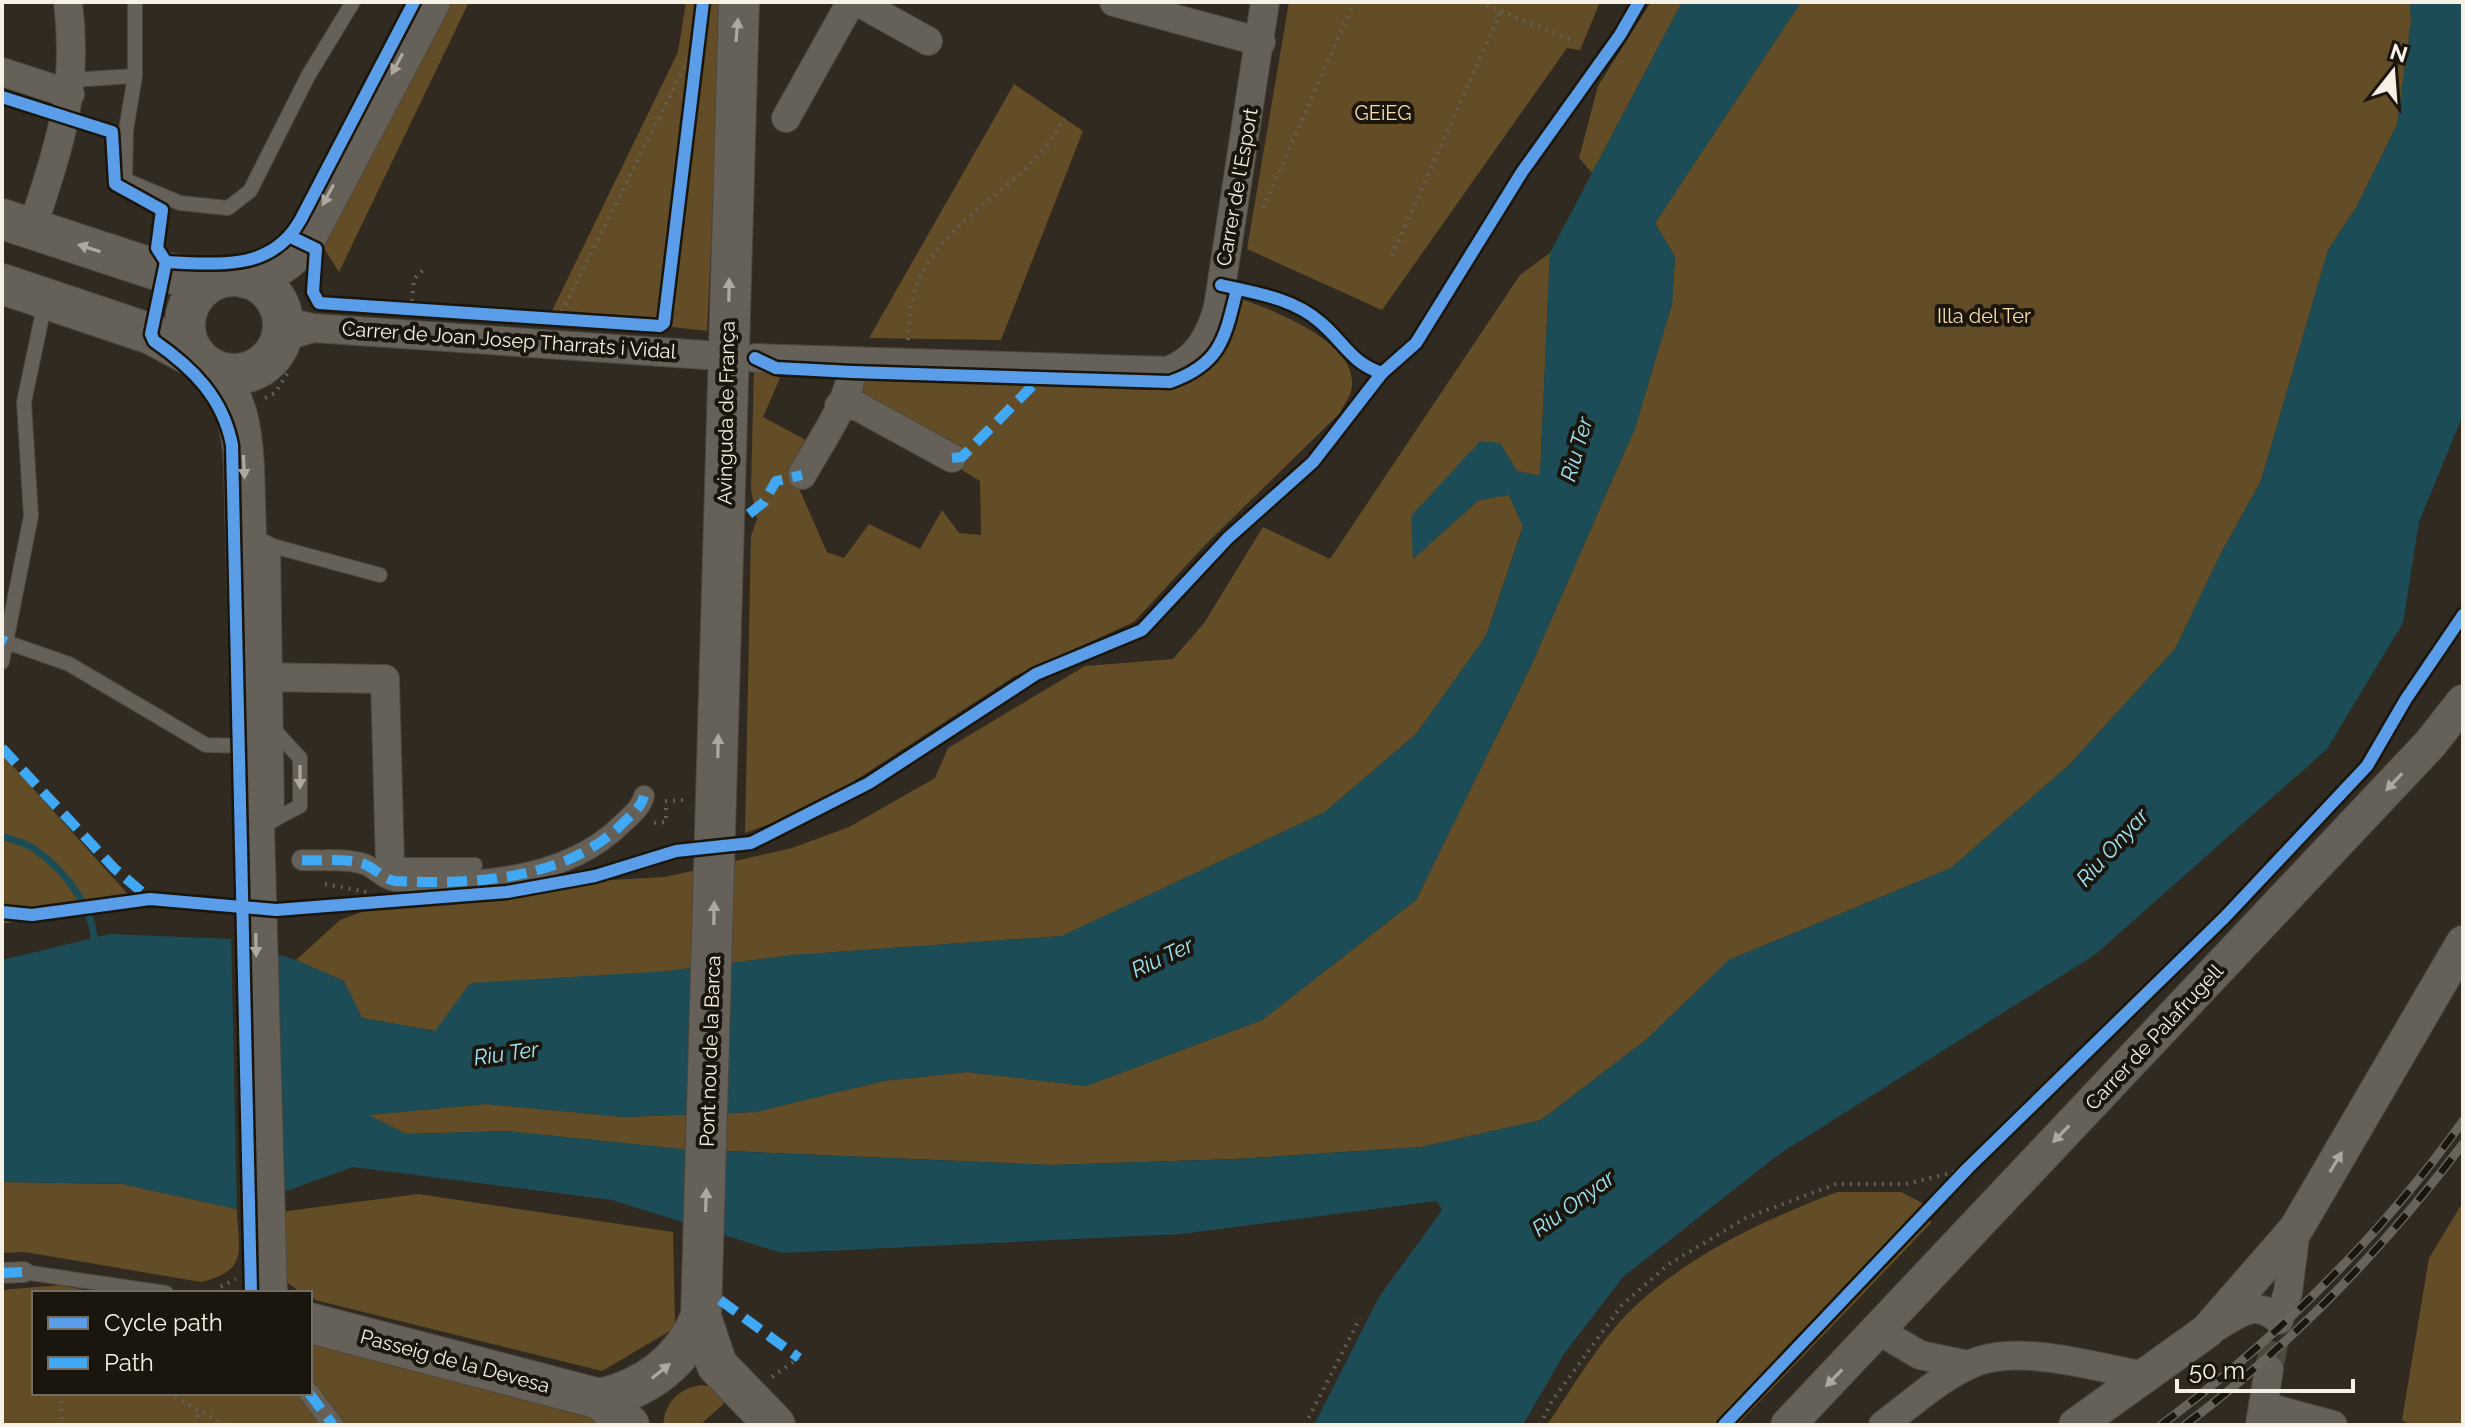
<svg xmlns="http://www.w3.org/2000/svg" width="2465" height="1427" viewBox="0 0 2465 1427" font-family="Raleway,sans-serif">
<style>
.green{fill:#634d27}
.water{fill:#1c4d56}
.pier{fill:#302a20}
.lines{fill:none;stroke-linecap:round;stroke-linejoin:round}
.stream{stroke:#1c4d56;stroke-width:7}
.minor-tunnel{stroke:#4e483d;stroke-width:28;stroke-dasharray:28 14;stroke-linecap:butt}
.service-casing{stroke:#4d473e;stroke-width:16}
.pedestrian-casing{stroke:#4d473e;stroke-width:22}
.minor-casing{stroke:#4d473e;stroke-width:30}
.tertiary-casing{stroke:#4d473e;stroke-width:36}
.secondary-casing{stroke:#4d473e;stroke-width:42}
.path{stroke:#656057;stroke-width:4;stroke-dasharray:2 6;stroke-linecap:butt}
.service{stroke:#666158;stroke-width:14}
.pedestrian{stroke:#666158;stroke-width:20}
.minor{stroke:#666158;stroke-width:28}
.tertiary{stroke:#666158;stroke-width:34}
.secondary{stroke:#666158;stroke-width:40}
.rail-casing{stroke:#68645c;stroke-width:9}
.rail{stroke:#1a150d;stroke-width:6;stroke-dasharray:18;stroke-linecap:butt}
.quiet{stroke:#3fa9f5;stroke-width:10;stroke-dasharray:20 10;stroke-linecap:butt}
.cycleway-casing{stroke:#1a150d;stroke-width:17}
.cycleway{stroke:#5a9eea;stroke-width:12}
.oneway{fill:#aea89e}
.labels{text-anchor:middle;dominant-baseline:central;stroke-width:8;stroke-linejoin:round;paint-order:stroke}
.park-label{font-size:20px;fill:#fedea9;stroke:#1a150d}
.street-label{font-size:20px;fill:#f7f0e4;stroke:#1a150d}
.water-label{font-size:22px;font-style:italic;fill:#9ce6f7;stroke:#1a150d}
</style>
<rect width="100%" height="100%" fill="#302a20"/>
<g class="green">
<path d="M 444,2 L 469,2 L 339,272 L 323,247 Z"/>
<path d="M 686,2 L 722,2 L 707,331 L 551,313 L 678,52 Z"/>
<path d="M 1289,2 L 1600,2 L 1580,50 L 1567,48 L 1382,310 L 1247,249 Z"/>
<path d="M 1651,2 L 1682,2 L 1592,173 L 1579,158 L 1598,86 Z"/>
<path d="M 1801,2 L 2410,2 L 2411,22 L 2397,125 L 2357,206 L 2328,250 L 2261,481 L 2221,553 L 2175,649 L 2069,765 L 1951,868 L 1729,960 L 1647,1039 L 1541,1120 L 1421,1147 L 1236,1159 L 1050,1165 L 681,1149 L 506,1131 L 406,1134 L 367,1115 L 486,1104 L 624,1117 L 756,1112 L 883,1081 L 967,1072 L 1086,1086 L 1262,1020 L 1416,900 L 1530,668 L 1635,428 L 1672,304 L 1675,257 L 1655,223 Z"/>
<path d="M 1014,84 L 1083,131 L 1001,340 L 869,338 Z"/>
<path d="M 1550,253 L 1540,476 L 1517,471 L 1500,443 L 1414,558 L 1479,500 L 1509,495 L 1523,526 L 1486,636 L 1416,734 L 1325,812 L 1062,936 L 794,955 L 668,971 L 436,1031 L 362,1018 L 344,981 L 296,960 L 340,920 L 367,910 L 480,901 L 591,881 L 665,877 L 792,848 L 849,827 L 935,778 L 948,748 L 1085,666 L 1173,659 L 1204,623 L 1263,527 L 1330,559 L 1520,275 Z"/>
<path d="M 1239,298 C 1272,310 1363,343 1351,391 C 1349,398 1343,406 1340,413 L 1205,545 L 1134,622 L 1015,676 L 813,808 L 745,833 L 751,536 L 757,519 L 751,490 L 754,366 L 780,378 L 763,417 L 806,440 L 794,467 L 798,486 L 827,552 L 844,558 L 869,524 L 920,549 L 942,510 L 959,533 L 981,535 L 980,481 L 960,469 L 951,441 L 859,396 L 865,376 C 940,381 1015,384 1090,386 C 1121,387 1159,396 1187,383 C 1221,367 1232,330 1239,298 Z"/>
<path d="M 2,754 L 134,901 L 2,924 Z"/>
<path d="M 2,1182 L 122,1184 L 237,1209 C 238,1251 250,1270 201,1282 L 25,1252 L 2,1253 Z"/>
<path d="M 1837,1192 L 1901,1192 L 1926,1205 L 1931,1223 L 1737,1425 L 1547,1425 C 1573,1387 1598,1343 1630,1311 C 1689,1254 1762,1221 1837,1192 Z"/>
<path d="M 418,1194 L 673,1232 L 675,1328 L 602,1371 L 315,1300 L 310,1293 L 302,1293 L 282,1279 L 272,1213 Z"/>
<path d="M 2463,1202 L 2463,1425 L 2411,1425 L 2402,1420 L 2429,1258 Z"/>
<path d="M 60,1285 L 99,1293 L 34,1293 L 34,1393 L 310,1393 L 310,1337 L 604,1414 L 613,1425 L 2,1425 L 2,1290 Z"/>
<path d="M 702,1385 L 715,1387 L 729,1399 L 700,1425 L 663,1425 C 665,1402 679,1388 702,1385 Z"/>
</g>
<path class="water" d="M 1682,2 L 1801,2 L 1655,223 L 1675,257 L 1672,304 L 1635,428 L 1530,668 L 1416,900 L 1262,1020 L 1086,1086 L 967,1072 L 883,1081 L 756,1112 L 624,1117 L 486,1104 L 369,1115 L 406,1134 L 506,1131 L 681,1149 L 1050,1165 L 1236,1159 L 1421,1147 L 1541,1120 L 1647,1039 L 1729,960 L 1951,868 L 2069,765 L 2175,649 L 2221,553 L 2261,481 L 2328,250 L 2357,206 L 2397,125 L 2411,22 L 2410,2 L 2463,2 L 2463,415 L 2419,522 L 2403,623 L 2327,749 L 2096,954 L 1778,1155 L 1623,1277 L 1564,1354 L 1523,1425 L 1314,1425 L 1379,1297 L 1442,1210 L 1437,1201 L 1181,1234 L 782,1253 L 612,1200 L 353,1167 L 237,1209 L 122,1184 L 2,1182 L 2,960 L 110,934 L 231,939 L 296,960 L 344,981 L 362,1018 L 435,1031 L 470,983 L 668,971 L 794,955 L 1062,936 L 1325,812 L 1416,734 L 1486,636 L 1523,527 L 1509,495 L 1479,500 L 1413,559 L 1411,516 L 1480,441 L 1500,443 L 1517,471 L 1540,476 L 1550,253 Z"/>
<path class="pier" d="M 231,935 L 267,946 L 272,1200 L 237,1213 Z"/>
<g class="lines">
<path class="stream" d="M 2,836 C 13,840 28,843 37,851 C 65,871 96,910 94,946"/>
<path class="minor-tunnel" d="M 2269,1369 L 2279,1320"/>
<defs>
<g id="service">
<path d="M 135,76 L 126,130 L 125,180 L 180,203 L 228,208 L 250,191 L 308,76 L 353,2"/>
<path d="M 71,80 L 135,76 L 135,2"/>
<path d="M 251,535 L 273,546 L 277,818 L 259,830"/>
<path d="M 273,546 L 380,575"/>
<path d="M 6,642 L 69,664 L 206,745 L 248,746"/>
<path d="M 2,662 L 31,516 L 24,402 L 45,302"/>
<path d="M 276,732 L 300,758 L 300,806 L 277,818"/>
<path d="M 390,865 L 475,865"/>
<path d="M 24,1272 L 166,1293"/>
</g>
<g id="pedestrian">
<path d="M 302,860 C 321,861 346,858 364,864 C 375,868 384,880 396,881 C 472,885 566,880 622,824 C 631,815 641,808 644,796"/>
<path d="M 2,1273 L 24,1272"/>
<path d="M 309,1393 L 333,1425"/>
</g>
<g id="minor">
<path d="M 858,2 L 928,41"/>
<path d="M 1114,2 L 1261,42"/>
<path d="M 2,72 L 70,94"/>
<path d="M 786,118 L 851,2"/>
<path d="M 32,229 C 59,145 79,93 68,2"/>
<path d="M 313,328 L 705,355"/>
<path d="M 279,345 L 289,335 L 313,328 L 295,324 L 281,312"/>
<path d="M 755,358 L 1168,371 C 1198,359 1210,336 1218,307 L 1265,2"/>
<path d="M 839,406 L 857,406 L 952,458"/>
<path d="M 802,475 C 820,442 852,400 853,362"/>
<path d="M 252,677 L 385,679 L 390,865"/>
<path d="M 2218,1326 C 2241,1312 2256,1299 2279,1320 L 2288,1292 L 2296,1229"/>
<path d="M 1879,1331 L 1920,1355 L 1968,1365"/>
<path d="M 2263,1406 L 2333,1425"/>
<path d="M 2260,1424 L 2269,1369"/>
<path d="M 1883,1425 C 1910,1405 1938,1379 1969,1365 C 2015,1342 2095,1367 2144,1376"/>
</g>
<g id="tertiary">
<path d="M 1788,1425 L 2430,744 L 2463,702"/>
<path d="M 2076,1425 L 2207,1331 L 2296,1229 L 2463,943"/>
</g>
<g id="secondary">
<path d="M 739,2 L 701,1317 L 717,1365 L 775,1425"/>
<path d="M 2,219 L 163,272 L 212,281"/>
<circle cx="234" cy="325" r="49"/>
<path d="M 246,278 C 269,273 288,263 303,243 L 430,2"/>
<path d="M 2,284 L 151,334 L 198,359"/>
<path d="M 212,369 C 237,397 242,429 244,466 L 267,1293"/>
<path d="M 310,1323 L 600,1399 L 629,1425"/>
<path d="M 600,1399 C 647,1388 682,1362 701,1317"/>
</g>
</defs>
<use href="#service" class="service-casing"/>
<use href="#pedestrian" class="pedestrian-casing"/>
<use href="#minor" class="minor-casing"/>
<use href="#tertiary" class="tertiary-casing"/>
<use href="#secondary" class="secondary-casing"/>
<g class="path">
<path d="M 1479,2 L 1576,42"/>
<path d="M 1263,208 L 1354,2"/>
<path d="M 1392,256 L 1501,11"/>
<path d="M 411,309 L 414,279 L 425,268"/>
<path d="M 558,319 L 699,38"/>
<path d="M 908,340 C 910,317 911,293 922,273 C 957,207 1030,187 1064,118"/>
<path d="M 265,398 L 275,393 L 290,369"/>
<path d="M 665,801 L 684,800"/>
<path d="M 654,823 L 666,822 L 666,803"/>
<path d="M 325,884 L 367,892"/>
<path d="M 217,1293 L 218,1288 L 236,1279"/>
<path d="M 772,1377 L 799,1358"/>
<path d="M 61,1393 L 62,1425"/>
<path d="M 168,1393 L 226,1425"/>
<path d="M 197,1425 L 198,1410"/>
<path d="M 1305,1425 L 1360,1318"/>
<path d="M 1540,1425 L 1552,1401 L 1622,1305 L 1669,1264 L 1746,1218 L 1836,1184 L 1906,1184 L 1967,1169"/>
</g>
<use href="#service" class="service"/>
<use href="#pedestrian" class="pedestrian"/>
<use href="#minor" class="minor"/>
<use href="#tertiary" class="tertiary"/>
<use href="#secondary" class="secondary"/>
<defs>
<g id="rail">
<path d="M 2161,1425 C 2277,1339 2379,1238 2463,1121"/>
<path d="M 2185,1425 C 2290,1346 2384,1248 2463,1144"/>
</g>
</defs>
<use href="#rail" class="rail-casing"/>
<use href="#rail" class="rail"/>
<g class="quiet">
<path d="M 952,458 L 962,457 L 1042,376"/>
<path d="M 749,514 L 764,502 L 776,481 L 802,475"/>
<path d="M 2,640 L 6,642"/>
<path d="M 2,748 L 115,869 L 150,899"/>
<path d="M 302,860 C 321,861 346,858 364,864 C 375,868 384,880 396,881 C 472,885 566,880 622,824 C 631,815 641,808 644,796"/>
<path d="M 2,1273 L 24,1272"/>
<path d="M 720,1300 L 799,1358"/>
<path d="M 309,1393 L 333,1425"/>
</g>
<defs>
<g id="cycleway">
<path d="M 2,97 L 112,132 L 115,184 L 162,210 L 157,248 L 166,262"/>
<path d="M 291,237 L 316,249 L 313,292 L 319,303 L 660,326 L 664,323 L 703,2"/>
<path d="M 166,262 L 151,334 L 154,341 C 193,368 223,398 232,445 L 251,1293"/>
<path d="M 166,262 C 219,264 272,272 301,219 L 414,2"/>
<path d="M 1221,285 C 1255,293 1293,298 1320,322 C 1343,341 1352,364 1382,373"/>
<path d="M 755,358 L 776,368 L 852,372 L 1170,382 C 1221,364 1225,338 1237,289"/>
<path d="M 2,912 L 32,915 L 150,899 L 276,910 L 507,892 L 595,876 L 676,851 L 751,843 L 869,783 L 1036,674 L 1142,630 L 1228,538 L 1313,462 L 1382,373 L 1416,343 L 1522,172 L 1620,35 L 1639,2"/>
<path d="M 1724,1425 L 1967,1169 L 2225,917 L 2367,766 L 2406,699 L 2463,615"/>
</g>
</defs>
<use href="#cycleway" class="cycleway-casing"/>
<use href="#cycleway" class="cycleway"/>
</g>
<defs><path id="oneway-solid" d="M-6-.8H1V-3.2L6.5 0L1 3.2V.8H-6Z" transform="scale(2)"/></defs>
<g class="oneway">
<use href="#oneway-solid" transform="translate(737 30) rotate(-85)"/>
<use href="#oneway-solid" transform="translate(397 64) rotate(118)"/>
<use href="#oneway-solid" transform="translate(328 195) rotate(118)"/>
<use href="#oneway-solid" transform="translate(89 248) rotate(-162)"/>
<use href="#oneway-solid" transform="translate(729 290) rotate(-89)"/>
<use href="#oneway-solid" transform="translate(244 467) rotate(87)"/>
<use href="#oneway-solid" transform="translate(718 746) rotate(-89)"/>
<use href="#oneway-solid" transform="translate(300 777) rotate(90)"/>
<use href="#oneway-solid" transform="translate(2394 782) rotate(133)"/>
<use href="#oneway-solid" transform="translate(714 913) rotate(-89)"/>
<use href="#oneway-solid" transform="translate(256 945) rotate(89)"/>
<use href="#oneway-solid" transform="translate(2061 1134) rotate(134)"/>
<use href="#oneway-solid" transform="translate(2336 1162) rotate(-59)"/>
<use href="#oneway-solid" transform="translate(706 1200) rotate(-88)"/>
<use href="#oneway-solid" transform="translate(661 1371) rotate(-39)"/>
<use href="#oneway-solid" transform="translate(1834 1378) rotate(134)"/>
</g>
<g class="labels">
<g class="park-label">
<text x="1383" y="113">GEiEG</text>
<text x="1984" y="316">Illa del Ter</text>
</g>
<g class="street-label">
<text transform="translate(1237 187) rotate(-80)">Carrer de l'Esport</text>
<text transform="translate(509 340) rotate(4)">Carrer de Joan Josep Tharrats i Vidal</text>
<text transform="translate(726 413) rotate(-89)">Avinguda de França</text>
<text transform="translate(2154 1037) rotate(-47)">Carrer de Palafrugell</text>
<text transform="translate(710 1051) rotate(-88)">Pont nou de la Barca</text>
<text transform="translate(455 1361) rotate(15)">Passeig de la Devesa</text>
</g>
<g class="water-label">
<text transform="translate(1576 449) rotate(-74)">Riu Ter</text>
<text transform="translate(2112 847) rotate(-48)">Riu Onyar</text>
<text transform="translate(1162 957) rotate(-25)">Riu Ter</text>
<text transform="translate(506 1053) rotate(-8)">Riu Ter</text>
<text transform="translate(1573 1203) rotate(-36)">Riu Onyar</text>
</g>
</g>
<rect width="2465" height="1427" fill="none" stroke="#f7f0e4" stroke-width="8"/>
<rect x="32" y="1291" width="280" height="104" fill="#1a150d" stroke="#726d63" stroke-width="2"/>
<rect x="48" y="1317" width="40" height="12" fill="#5a9eea" stroke="#726d63" stroke-width="2"/>
<text x="104" y="1331" font-size="24" fill="#f7f0e4">Cycle path</text>
<rect x="48" y="1357" width="40" height="12" fill="#3fa9f5" stroke="#726d63" stroke-width="2"/>
<text x="104" y="1371" font-size="24" fill="#f7f0e4">Path</text>
<g transform="translate(2393 72) rotate(17)" stroke="#1a150d" stroke-width="6" paint-order="stroke">
<path d="M0-6L14 30L0 20L-14 30Z" fill="#f7f0e4"/>
<text y="-12" font-size="22" font-weight="bold" text-anchor="middle" fill="#f7f0e4">N</text>
</g>
<path d="M2177 1379v12h176v-12" fill="none" stroke="#f7f0e4" stroke-width="4"/>
<text x="2189" y="1379" font-size="24" fill="#f7f0e4" stroke="#1a150d" stroke-width="6" paint-order="stroke">50 m</text>
</svg>
